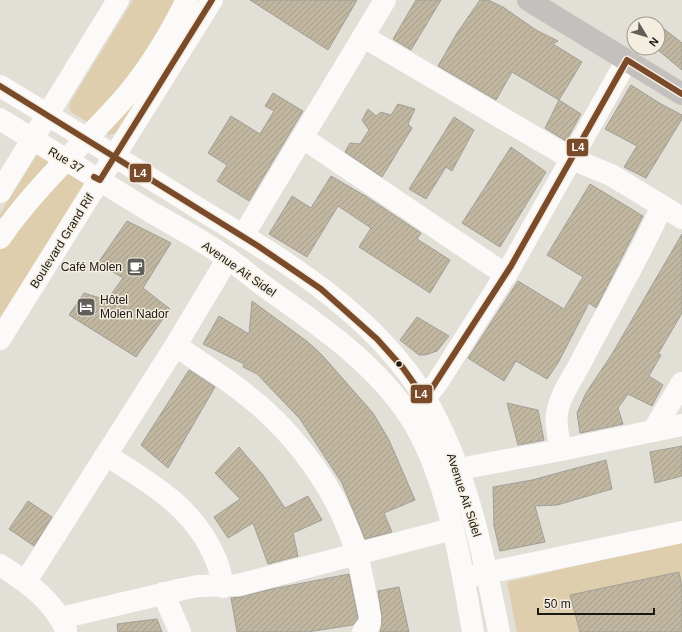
<svg xmlns="http://www.w3.org/2000/svg" width="682" height="632" viewBox="0 0 682 632" font-family="Helvetica,sans-serif">
  <defs>
    <pattern id="building-hatch" width="6" height="6" patternUnits="userSpaceOnUse"><rect width="6" height="6" fill="#c1b7a1"/><path d="M-1 1l2-2M0 6l6-6M5 7l2-2" fill="none" stroke="#a59d8a"/></pattern>
  </defs>
  <rect width="100%" height="100%" fill="#e2dfd7"/>
  <g fill="#decead">
    <path d="M133,0H201L120,132L109,135L71,112L69,107L71,101Z"/>
    <path d="M39,154L83,176L86,186L0,325V214L36,156Z"/>
    <path d="M682,541V632H517L507,582Z"/>
  </g>
  <g fill="url(#building-hatch)" stroke="#a19f99">
    <path d="M250,0H357L328,50Z"/>
    <path d="M416,0H441L411,50L393,39Z"/>
    <path d="M480,0H488L503,7L536,30L558,41L553,44L582,62L559,100L512,72L496,100L438,66L457,33Z"/>
    <path d="M663,28L682,43V70L658,50V35Z"/>
    <path d="M631,85L661,104L682,115V119L646,178L624,167L637,146L605,129Z"/>
    <path d="M273,93L303,111L249,201L217,181L227,165L208,153L231,116L260,134L274,111L265,106Z"/>
    <path d="M559,100L581,114L566,141L545,128Z"/>
    <path d="M398,104L415,109L408,124L412,128L382,177L345,152L350,143L360,144L369,130L362,120L368,109L376,116L381,112L391,115Z"/>
    <path d="M454,117L474,130L452,171L446,167L426,199L409,189Z"/>
    <path d="M511,147L546,172L500,247L462,223Z"/>
    <path d="M331,176L367,197L421,233L417,239L450,260L430,293L359,247L371,228L338,206L307,257L269,234L292,196L311,208Z"/>
    <path d="M590,184L643,216L596,308L589,303L558,363L547,379L516,361L504,381L468,358L518,281L564,309L583,277L547,255Z"/>
    <path d="M127,221L171,243L143,288L170,309L136,357L69,315L84,293L107,300L123,278L98,263Z"/>
    <path d="M682,234V313L658,354L661,355L649,376L663,385L652,406L628,394L618,408L623,424L580,433L577,413L586,393L612,354Z"/>
    <path d="M252,301L308,342L322,355L373,413L389,440L415,500L384,513L392,532L365,539L342,483L300,419L257,374L243,367L244,364L203,344L219,316L249,334Z"/>
    <path d="M417,317L449,336L437,351L425,355H419L400,340Z"/>
    <path d="M189,370L215,387L168,468L141,445Z"/>
    <path d="M507,403L538,410L544,440L518,445Z"/>
    <path d="M682,446V476L655,483L650,452Z"/>
    <path d="M239,447L263,475L285,508L308,496L322,520L293,533L298,556L268,564L253,523L228,538L214,517L240,499L215,473Z"/>
    <path d="M606,460L612,489L557,505L535,506L545,542L500,551L494,526L493,487L532,480Z"/>
    <path d="M28,501L52,517L34,546L9,529Z"/>
    <path d="M679,572L682,587V632H580L570,595Z"/>
    <path d="M349,574L358,618L353,625L307,632H237L231,598L241,597L272,589Z"/>
    <path d="M399,587L409,632H380L382,617L378,591Z"/>
    <path d="M157,619L162,632H118L117,624Z"/>
  </g>
  <g fill="none" stroke-linecap="round" stroke-linejoin="round">
    <g stroke="#fbfaf9" stroke-width="22">
      <path d="M364,37L572,159L611,175L682,218"/>
      <path d="M0,86C65,125 129,165 193,205C278,257 372,310 425,398C467,470 483,552 499,632"/>
      <path d="M0,119C50,150 101,181 151,212C177,227 203,241 227,258C241,267 254,279 268,289C320,326 375,363 410,417C448,476 461,564 473,632"/>
      <path d="M303,138L506,275"/>
      <path d="M0,192L118,0"/>
      <path d="M243,236L385,0"/>
      <path d="M0,238C34,189 79,148 119,104C146,74 169,36 187,0"/>
      <path d="M0,339L212,0"/>
      <path d="M176,345C198,362 223,376 245,394C287,426 326,475 346,524C359,553 364,586 370,617V624L363,632"/>
      <path d="M416,409L437,383L511,266L627,60"/>
      <path d="M653,431L682,383"/>
      <path d="M561,450C559,439 555,426 557,414C559,396 574,376 582,360C609,308 638,259 662,206"/>
      <path d="M106,455C152,484 195,508 216,560C220,568 221,578 223,587"/>
      <path d="M459,469L561,450L682,425"/>
      <path d="M0,565C27,582 53,600 66,630"/>
      <path d="M472,576L682,532"/>
      <path d="M26,581L176,345L228,258"/>
      <path d="M163,593L180,632"/>
      <path d="M61,618L183,589L198,586L238,585L452,529"/>
    </g>
    <path stroke="#c4c0bd" stroke-width="22" d="M528,0L682,94"/>
    <defs>
      <g id="bus-1">
        <path d="M0,86L258,246L321,289L377,339L403,368L425,399L511,266L627,60L682,94"/>
        <path d="M94,177L100,180L212,0"/>
      </g>
    </defs>
    <use href="#bus-1" stroke="#f4ede0" stroke-width="9"/>
    <use href="#bus-1" stroke="#7a4b2a" stroke-width="6"/>
  </g>
  <defs>
    <symbol id="cafe-square" viewBox="-11 -11 22 22"><rect x="-9" y="-9" width="18" height="18" rx="4" fill="#605e58" stroke="#f4ede0"/><path d="M-5.5-4.5H6V0H3Q3 3.5 0 3.5H-2.5Q-5.5 3.5-5.5 0ZM3-3.2v2h1.7v-2ZM-6 4.5H4V6H-6Z" fill="#fff"/></symbol>
    <symbol id="hotel-square" viewBox="-11 -11 22 22"><rect x="-9" y="-9" width="18" height="18" rx="4" fill="#605e58" stroke="#f4ede0"/><path d="M-6-4.5h1.5V1H6V5H4.5V3h-9V5H-6ZM-4 0a1.8 1.8 0 1 1 3.6 0ZM.5 0V-2.5h3Q6-2.5 6 0Z" fill="#fff"/></symbol>
  </defs>
  <g fill-rule="evenodd">
    <use href="#cafe-square" x="125" y="256" width="22" height="22"/>
    <use href="#hotel-square" x="75" y="296" width="22" height="22"/>
  </g>
  <circle fill="#1a1813" stroke="#f4ede0" stroke-width="1.5" cx="399" cy="364" r="3.5"/>
  <g text-anchor="middle" dominant-baseline="central" stroke-width="3" stroke-linejoin="round" paint-order="stroke">
    <g font-size="12" fill="#1a1813" stroke="#f4ede0">
      <text transform="translate(66 160) rotate(31)">Rue 37</text>
      <text transform="translate(62 241) rotate(-58)">Boulevard Grand Rif</text>
      <text transform="translate(239 269) rotate(35)">Avenue Ait Sidel</text>
      <text transform="translate(464 495) rotate(72)">Avenue Ait Sidel</text>
    </g>
    <g font-size="12" fill="#1a1813" stroke="#f4ede0" text-anchor="end">
      <text x="122" y="267">Café Molen</text>
      <text x="100" y="300" text-anchor="start">Hôtel<tspan x="100" dy="14">Molen Nador</tspan></text>
    </g>
  </g>
  <g stroke="#f4ede0" stroke-width="1.5">
    <rect x="566" y="138" width="23" height="19" rx="4" fill="#7a4b2a"/>
    <rect x="129" y="163" width="23" height="20" rx="4" fill="#7a4b2a"/>
    <rect x="410" y="384" width="23" height="20" rx="4" fill="#7a4b2a"/>
  </g>
  <g font-size="11" text-anchor="middle" font-weight="bold" fill="#fff">
    <text x="578" y="151">L4</text>
    <text x="140" y="177">L4</text>
    <text x="421" y="398">L4</text>
  </g>
  <g transform="translate(646 36) rotate(128)"><circle r="19" fill="#f4ede0" stroke="#9d988e"/>
  <path d="M0-3L7 15L0 10L-7 15Z" fill="#605e58"/>
  <text y="-6" font-size="11" font-weight="bold" text-anchor="middle" fill="#1a1813">N</text>
  </g>
  <path d="M538 608v6h116v-6" fill="none" stroke="#1a1813" stroke-width="2"/>
  <text x="544" y="608" font-size="12" fill="#1a1813" stroke="#f4ede0" stroke-width="3" paint-order="stroke">50 m</text>
</svg>
